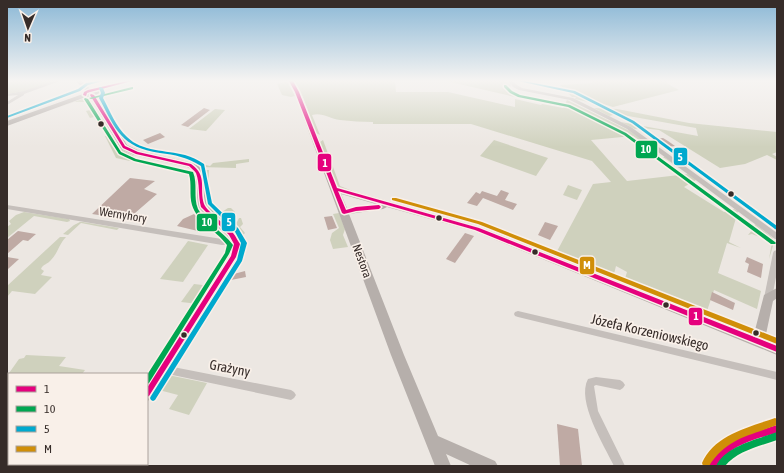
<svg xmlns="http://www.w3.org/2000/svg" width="784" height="473" viewBox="0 0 784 473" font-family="'Asap Condensed',sans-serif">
  <rect width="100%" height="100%" fill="#ece7e2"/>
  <g fill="#cfd1bd">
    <path d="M13,81H57L25,91L7,94V82Z"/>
    <path d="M287,81L295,96L291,97L282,95L277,84Z"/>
    <path d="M294,81H395L396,92H448L515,107V99L541,105L542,104L563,108L567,100L630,131L659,152H657L633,136L591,140L627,181L688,174L663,157H665L696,180L684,187L724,212L734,209L738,211L729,242L741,248L727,243L718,273L761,291L757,309L714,290L706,314L624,282L627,272L616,266L613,278L555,255L593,184L611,182L592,161L471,124H373V122C362,122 351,121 340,120C330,119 322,112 312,115L320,135L316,133C309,116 305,96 294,81Z"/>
    <path d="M446,81H507L511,85L509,89L515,97Z"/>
    <path d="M591,81H666L668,84L679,90L613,107L593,101L592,103L575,99L576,97H572L560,85L592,83Z"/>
    <path d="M85,98L93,106L98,116L90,118L86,111L90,110L87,104H89L88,102H73L57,108Z"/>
    <path d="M594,108L617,109L689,123L777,132V152L772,154L777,157V160L767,155L745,164L720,168L659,130L642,128L635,129L621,122L698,136L696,128L617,114L609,116Z"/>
    <path d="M215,109L225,110L206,131L189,129Z"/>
    <path d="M105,136H110L117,147L134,156L130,161L116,158Z"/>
    <path d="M323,140L340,186L355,192L338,187L320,142Z"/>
    <path d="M494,140L548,158L536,176L480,156Z"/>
    <path d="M249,159V162L236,164V168L200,167L196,163L210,166L213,163Z"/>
    <path d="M205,170H209L208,195L210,201L222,212L228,208H231L235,212L234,216L235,221L237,222L239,218H241L243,224L240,227L245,233L242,236L248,244L242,243L239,238L207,206L202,173Z"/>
    <path d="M568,185L582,190L577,200L563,195Z"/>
    <path d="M24,212L69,219L70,221L67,222L34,216L7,238V227L11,224L9,221L16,215Z"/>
    <path d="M339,213L345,229L343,235L348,247L333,249L330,240L332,233L339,228L333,214Z"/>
    <path d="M80,222H83L119,228L117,230L81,223L68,235L63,234L74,225Z"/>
    <path d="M755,224L773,238V246L769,259L745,250L769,259L772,242L752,234L748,235L753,229Z"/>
    <path d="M60,237H66C59,244 58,253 51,260C48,264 43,264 41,269L44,271L41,275L52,277L35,294L12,291L7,297V286Z"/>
    <path d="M188,241L208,245L183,282L160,279Z"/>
    <path d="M194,284L211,286L199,304L181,302Z"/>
    <path d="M26,355L66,357L59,366L85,370L82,374H9V426L7,428V376L19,359L24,358Z"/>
    <path d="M168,375L207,383L189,415L169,409L178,395L159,390Z"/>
  </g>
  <g fill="#bfaaa4">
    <path d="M204,108L210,110L188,127L181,125Z"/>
    <path d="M160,133L165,137L148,144L143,140Z"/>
    <path d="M663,138L668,141L675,146L668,147L656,139Z"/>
    <path d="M130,178L155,181L144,189L157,194L135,213H138L131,220L92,214Z"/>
    <path d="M501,190L509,193L505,200L517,204L513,210L483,198L477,206L467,203L476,192L480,194L482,191L497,196Z"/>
    <path d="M194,214L204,223L201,227H206L202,232L177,226L183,219Z"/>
    <path d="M332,216L337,228L328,230L324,217Z"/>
    <path d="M545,222L558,226L550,240L538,235Z"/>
    <path d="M18,231L36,234L28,241L23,240L7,254V240Z"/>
    <path d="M465,233L474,236L455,263L446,259Z"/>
    <path d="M7,257L19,259L7,270Z"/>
    <path d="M747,257L763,264L761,278L747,272L749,264L745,262Z"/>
    <path d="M245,271L246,277L226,281L230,275Z"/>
    <path d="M712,292L735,303L733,310L710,300Z"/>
    <path d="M557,424L578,429L582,466H560Z"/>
  </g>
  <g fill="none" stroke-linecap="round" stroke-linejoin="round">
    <g fill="#c5bfbb" fill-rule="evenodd">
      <path d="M54,81H60L24,94V95L7,105V102L18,95L7,96V94L24,91Z"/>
      <path d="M508,81H512L517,85L522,88L573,98L631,127L777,233V239H775L627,129L570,100L519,90L513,87Z"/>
      <path d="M7,205L222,239L235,238L239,241L235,244L222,245L7,209Z"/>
      <path d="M777,250V272L772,298L771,300L768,301L765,300L764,298L773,253L774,251Z"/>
      <path d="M518,311L777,372V380L518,317L515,316L514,314L515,312Z"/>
      <path d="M163,365L291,390L294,392L296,395L294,398L291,400L163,373L160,372L158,369L160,366Z"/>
      <path d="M596,377L620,380L623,382L625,385L623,388L620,390L596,385L594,386L598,411L625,466H614C604,445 576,401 588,379Z"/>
    </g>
    <g fill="#b6afab" fill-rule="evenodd">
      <path d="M76,81H82L90,89L123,81H133L99,91L100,92L96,96L127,145L140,151L193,163L199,166L203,173L207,206L235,232L242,244L238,259L152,399L147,401V382L229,255L232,244L227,236L198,207L196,202L195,173L193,170L187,167L134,155L121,149L90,97H86L7,126V121L83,94L92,92H87Z"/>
      <path d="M288,81H294L301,94L338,187L480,227L754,334L764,295L777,288V298L773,301L765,339L777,343V355L474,231L387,207L383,209L349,214L404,355L438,436L495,461L498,466H472L446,454L451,466H435L391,355L295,94ZM341,194L376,204L347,208Z"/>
      <path d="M95,464H111L110,466H94Z"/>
    </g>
    <path fill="#b4adaa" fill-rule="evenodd" d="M777,421V437C757,443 734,449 721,466H704C715,437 750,430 777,421Z"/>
    <defs>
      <g id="bus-1">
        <path d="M127,81H132L90,92L87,93L86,96L83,95L84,92L88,90Z"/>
        <path d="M289,81H293L299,92L337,188L479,228L777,346V352L475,230L338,191L346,210L356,207L379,205L381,207L379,209L356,211L344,214L342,213L295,92Z"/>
        <path d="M91,94L94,95L125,146L138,152L191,164C208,176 199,188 204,204C207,212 227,225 233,233C236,236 237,240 240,244L236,257L149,396L147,397V388L231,256L234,244L229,235L201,207C198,196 200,183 196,173C194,170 191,168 189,166L136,154L123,148L90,95Z"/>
        <path d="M777,425V433C755,439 730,445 717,466H708C719,440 753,433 777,425Z"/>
      </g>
      <g id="bus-2">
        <path d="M504,85H506L512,91L520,95L570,105L626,133L775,242L776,243L775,244H771L624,135L568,107L518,97L510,93L504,87Z"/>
        <path d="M132,87H133V89L91,99L89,98Z"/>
        <path d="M85,98L88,99L121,152L136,159L193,172C198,184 193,197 198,209C205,223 223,231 233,245L229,254L149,383L147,384V375L225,253L227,245C217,231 197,222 192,205C189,195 192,184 189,174L134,161L119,154L84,99Z"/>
        <path d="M777,432V440C760,446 737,451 725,466H716C725,446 758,439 777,432Z"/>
      </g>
      <g id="bus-3">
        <path d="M97,81H103L88,85L80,91L7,118V116L78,89L86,83Z"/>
        <path d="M518,81H524L575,91L634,121L777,226V230L775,229L632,123L573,93Z"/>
        <path d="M100,87L103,88L105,93L103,98C110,111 116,127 127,137C142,152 166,150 185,155C192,157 198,160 204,164L212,203L238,228L247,243L242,261L155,400L153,401L151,400L150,398L151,396L237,260L241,243L234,230L208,204L201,166C187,157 175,155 160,153C121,147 116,130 99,98L101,93L99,88Z"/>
      </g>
      <g id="bus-4">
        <path d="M392,198H396L482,222L777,338V344L478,224L392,200Z"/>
        <path d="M775,418L777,419V425C749,436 727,438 709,466H703L702,463C714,435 749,427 775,418Z"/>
      </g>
    </defs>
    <use href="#bus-1" stroke="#f9f0e9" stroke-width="3"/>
    <use href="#bus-2" stroke="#f9f0e9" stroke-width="3"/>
    <use href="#bus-3" stroke="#f9f0e9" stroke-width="3"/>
    <use href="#bus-4" stroke="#f9f0e9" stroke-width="3"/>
    <use href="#bus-1" fill="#e5007d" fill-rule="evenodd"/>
    <use href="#bus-2" fill="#00a651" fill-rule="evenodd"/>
    <use href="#bus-3" fill="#00a9ce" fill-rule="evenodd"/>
    <use href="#bus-4" fill="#d08e08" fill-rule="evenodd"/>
  </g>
  <linearGradient id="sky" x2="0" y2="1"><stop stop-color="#8bb8d6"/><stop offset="0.55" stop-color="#f6f4f2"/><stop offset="1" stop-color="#f6f4f2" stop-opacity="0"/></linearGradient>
  <rect width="784" height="147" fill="url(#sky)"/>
  <g fill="#362c29" stroke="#f9f0e9" stroke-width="1.5">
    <circle cx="101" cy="124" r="3.5"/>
    <circle cx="731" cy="194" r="3.5"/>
    <circle cx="439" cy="218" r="3.5"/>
    <circle cx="535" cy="252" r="3.5"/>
    <circle cx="666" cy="305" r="3.5"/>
    <circle cx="756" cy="333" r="3.5"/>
    <circle cx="184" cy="335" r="3.5"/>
  </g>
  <g text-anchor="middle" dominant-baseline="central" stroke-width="3.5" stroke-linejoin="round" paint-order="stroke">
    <g font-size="12" fill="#362c29" stroke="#f9f0e9">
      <text transform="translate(123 215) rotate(9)">Wernyhory</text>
      <text transform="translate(362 261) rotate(70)">Nestora</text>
    </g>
    <g font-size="14" fill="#362c29" stroke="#f9f0e9">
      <text transform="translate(650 332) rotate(13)">Józefa Korzeniowskiego</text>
      <text transform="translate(230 368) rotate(11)">Grażyny</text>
    </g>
  </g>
  <g stroke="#f9f0e9" stroke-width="1.5">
    <rect x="635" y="140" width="23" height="19" rx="4" fill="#00a651"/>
    <rect x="673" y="147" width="15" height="19" rx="4" fill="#00a9ce"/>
    <rect x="317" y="153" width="15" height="19" rx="4" fill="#e5007d"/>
    <rect x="221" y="212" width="15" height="20" rx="4" fill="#00a9ce"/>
    <rect x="196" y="213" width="22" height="19" rx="4" fill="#00a651"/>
    <rect x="579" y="256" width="16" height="19" rx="4" fill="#d08e08"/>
    <rect x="688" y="307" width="15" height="19" rx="4" fill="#e5007d"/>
  </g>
  <g font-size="11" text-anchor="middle" font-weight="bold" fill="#fff">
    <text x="646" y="153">10</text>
    <text x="680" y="161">5</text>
    <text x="325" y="167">1</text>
    <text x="229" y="226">5</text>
    <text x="207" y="226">10</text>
    <text x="587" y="269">M</text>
    <text x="696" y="320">1</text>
  </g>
  <rect width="784" height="473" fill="none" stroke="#362c29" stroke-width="16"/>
  <rect x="8" y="373" width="140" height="92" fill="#f9f0e9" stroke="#aba29c"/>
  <rect x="16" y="386" width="20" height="6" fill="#e5007d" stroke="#aba29c"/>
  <text x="44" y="393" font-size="12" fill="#362c29">1</text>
  <rect x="16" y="406" width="20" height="6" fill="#00a651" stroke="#aba29c"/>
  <text x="44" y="413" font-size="12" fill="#362c29">10</text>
  <rect x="16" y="426" width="20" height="6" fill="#00a9ce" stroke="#aba29c"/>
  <text x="44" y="433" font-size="12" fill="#362c29">5</text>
  <rect x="16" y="446" width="20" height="6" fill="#d08e08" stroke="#aba29c"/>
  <text x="44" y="453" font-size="12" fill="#362c29">M</text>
  <g transform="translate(28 28) rotate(182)" stroke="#f9f0e9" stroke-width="3" paint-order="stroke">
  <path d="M0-3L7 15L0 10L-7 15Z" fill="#362c29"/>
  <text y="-6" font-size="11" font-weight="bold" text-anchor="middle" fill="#362c29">N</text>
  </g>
</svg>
